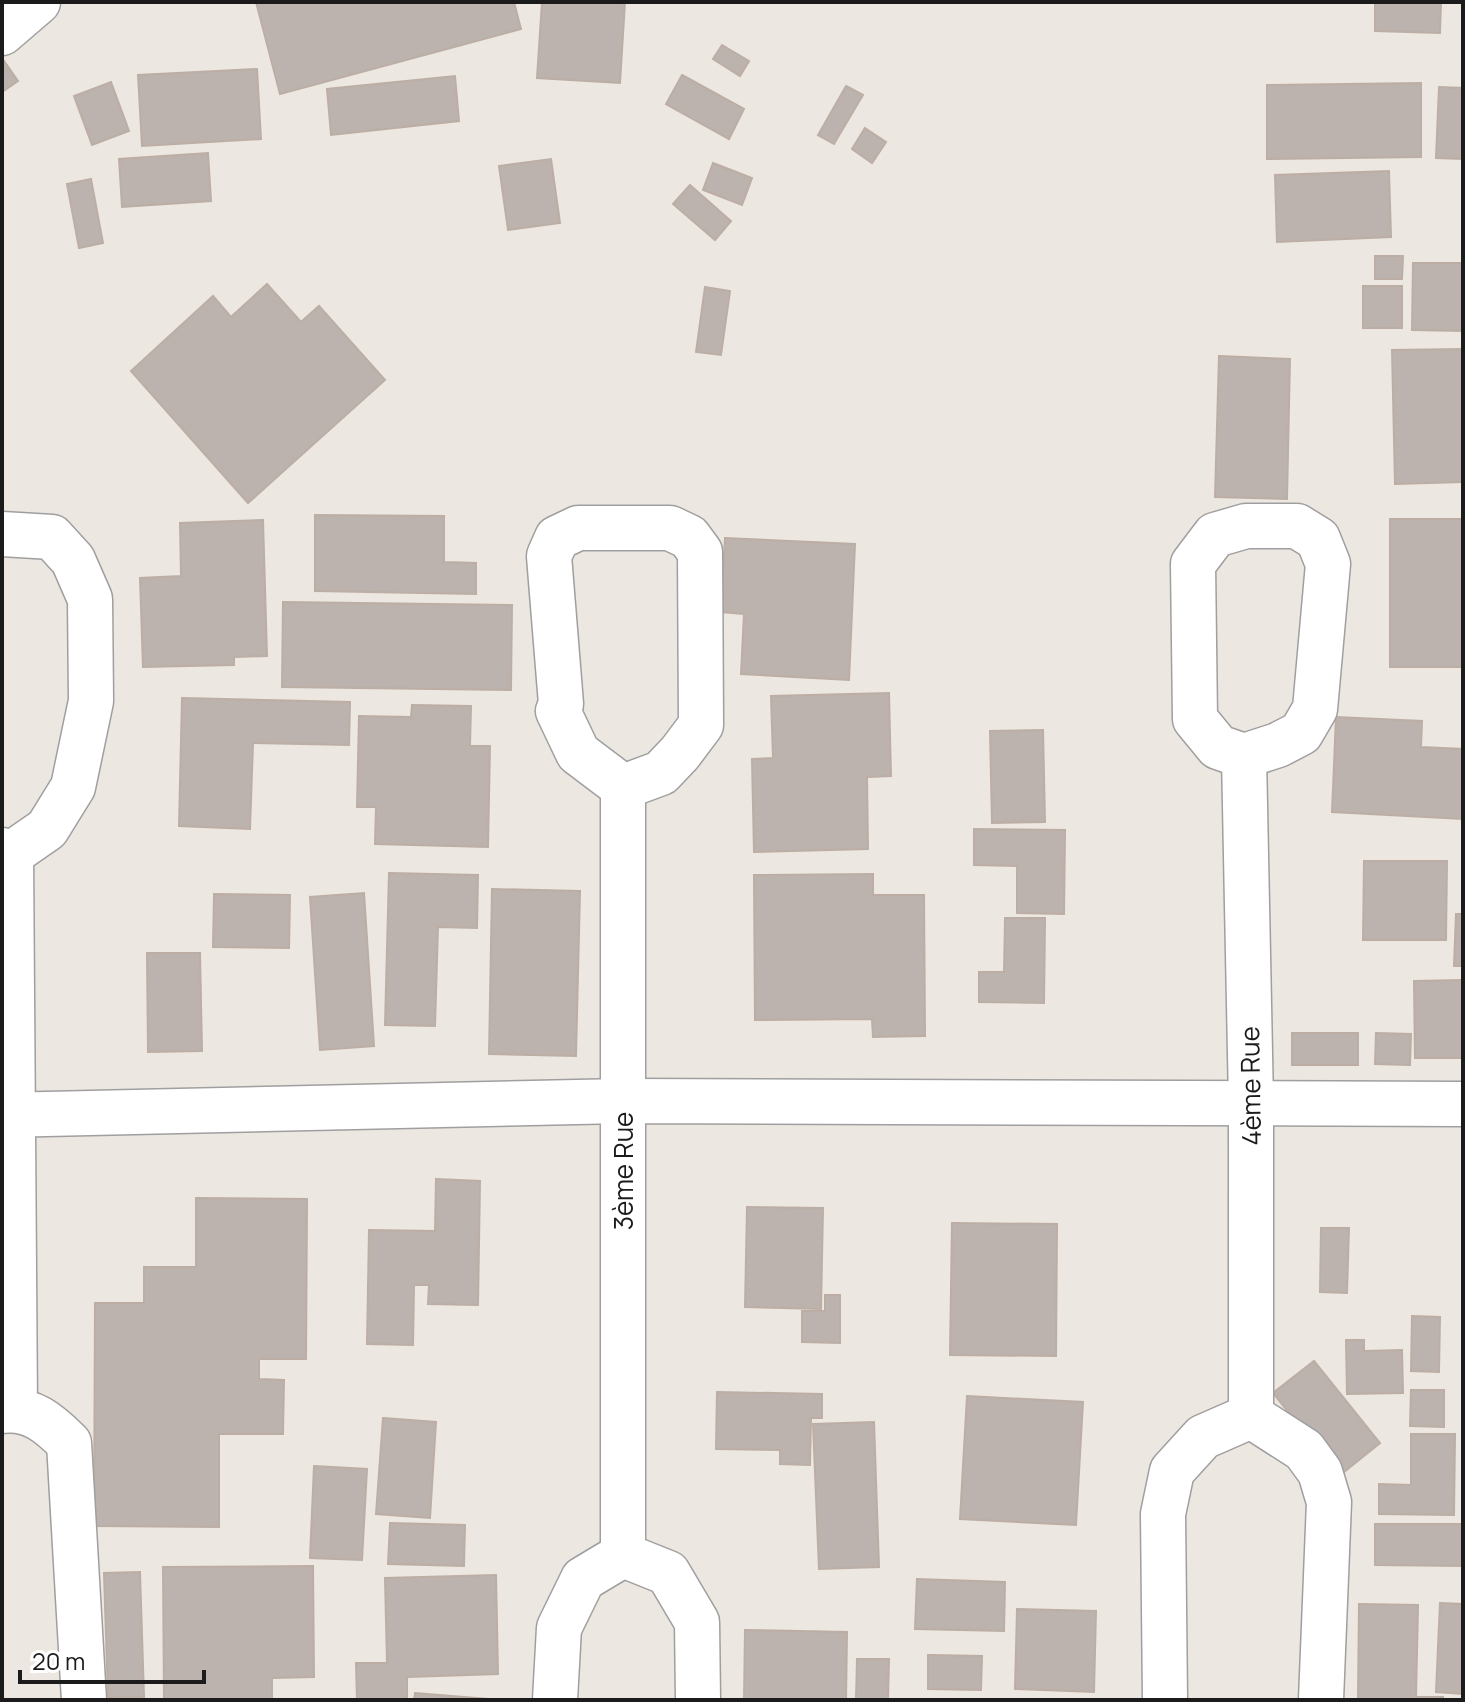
<svg xmlns="http://www.w3.org/2000/svg" width="1465" height="1702" viewBox="0 0 1465 1702" font-family="Manrope,sans-serif">
  <rect width="100%" height="100%" fill="#ece7e1"/>
  <g fill="#bcb3ae" stroke="#bcaea4" stroke-width="2">
    <path d="M256,2H514L521,29L280,94Z"/>
    <path d="M542,2H625L620,83L537,78Z"/>
    <path d="M1375,2H1441L1440,33L1375,31Z"/>
    <path d="M722,45L749,61L740,76L713,59Z"/>
    <path d="M2,58L18,81L2,92Z"/>
    <path d="M257,69L261,139L142,146L138,75Z"/>
    <path d="M682,75L744,109L729,139L666,104Z"/>
    <path d="M455,76L459,121L331,135L327,89Z"/>
    <path d="M111,82L129,131L92,145L74,96Z"/>
    <path d="M1421,83V157L1267,159V85Z"/>
    <path d="M846,86L863,95L834,144L818,135Z"/>
    <path d="M1439,87L1463,88V159L1436,158Z"/>
    <path d="M865,128L886,142L872,163L852,149Z"/>
    <path d="M208,153L211,201L122,207L119,159Z"/>
    <path d="M551,159L560,223L508,230L499,166Z"/>
    <path d="M713,163L752,178L742,205L703,190Z"/>
    <path d="M1389,171L1391,237L1277,242L1275,175Z"/>
    <path d="M91,179L103,243L79,248L67,184Z"/>
    <path d="M690,185L731,221L715,240L673,204Z"/>
    <path d="M1375,256H1403L1402,279H1375Z"/>
    <path d="M1413,263H1463V331L1412,330Z"/>
    <path d="M267,284L301,322L319,306L385,380L248,503L131,371L213,296L231,317Z"/>
    <rect x="1363" y="286" width="39" height="42"/>
    <path d="M705,287L730,291L721,355L696,352Z"/>
    <path d="M1463,349V482L1395,484L1392,350Z"/>
    <path d="M1219,356L1290,359L1287,499L1215,497Z"/>
    <path d="M315,515L444,516V562L476,563V594L315,591Z"/>
    <rect x="1390" y="519" width="73" height="148"/>
    <path d="M263,520L267,656L234,657V665L143,667L140,578L181,576L180,523Z"/>
    <path d="M725,538L855,544L849,680L741,674L744,614L721,612Z"/>
    <path d="M283,602L512,605L511,690L282,687Z"/>
    <path d="M889,693L891,776L867,777L868,849L754,852L752,759L773,758L771,696Z"/>
    <path d="M182,698L350,702L349,745L253,743L250,829L179,826Z"/>
    <path d="M412,705L471,706L470,746H490L488,847L375,844L376,807H357L359,716L411,717Z"/>
    <path d="M1336,717L1422,721L1421,747L1463,749V819L1332,812Z"/>
    <path d="M1043,730L1045,822L992,823L990,731Z"/>
    <path d="M974,829L1065,830L1064,914L1017,913V866L974,865Z"/>
    <path d="M1364,861H1447L1446,940H1363Z"/>
    <path d="M389,873L478,875L477,928L438,927L435,1026L385,1025Z"/>
    <path d="M873,874V895H924L925,1036L873,1037L872,1019L755,1020L754,875Z"/>
    <path d="M492,889L580,891L576,1056L489,1054Z"/>
    <path d="M364,893L374,1046L320,1050L310,897Z"/>
    <path d="M214,894L290,895L289,948L213,947Z"/>
    <path d="M1456,914H1463V966H1454Z"/>
    <path d="M1005,918H1045L1044,1003L979,1002V972H1004Z"/>
    <path d="M147,953H200L202,1051L148,1052Z"/>
    <path d="M1463,980V1058H1415L1414,981Z"/>
    <rect x="1292" y="1033" width="66" height="32"/>
    <path d="M1376,1033L1411,1034L1410,1065L1375,1064Z"/>
    <path d="M436,1179L480,1181L478,1305L428,1304L429,1285H414L413,1345L367,1344L369,1230L435,1231Z"/>
    <path d="M196,1198L307,1199L306,1359H259V1379L284,1380L283,1434H219V1527L94,1526L95,1303H144V1267H196Z"/>
    <path d="M747,1207L823,1208L821,1309L745,1307Z"/>
    <path d="M952,1223L1057,1224L1056,1356L950,1355Z"/>
    <path d="M1321,1228H1349L1347,1293L1320,1292Z"/>
    <path d="M825,1295H840V1343L802,1342V1311H825Z"/>
    <path d="M1412,1316L1440,1317L1439,1372L1411,1371Z"/>
    <path d="M1346,1340H1364V1351L1402,1350L1403,1393L1347,1394Z"/>
    <path d="M1314,1361L1380,1443L1339,1476L1273,1393Z"/>
    <path d="M1411,1390H1444V1427L1410,1426Z"/>
    <path d="M717,1392L822,1394V1418H811L810,1465L780,1464V1450L716,1449Z"/>
    <path d="M967,1396L1083,1402L1076,1525L960,1519Z"/>
    <path d="M383,1418L436,1422L430,1518L376,1514Z"/>
    <path d="M874,1422L879,1567L819,1569L813,1424Z"/>
    <path d="M1411,1434H1455L1454,1515L1379,1514V1484L1411,1485Z"/>
    <path d="M314,1466L367,1469L362,1560L310,1558Z"/>
    <path d="M390,1523L465,1525L464,1566L388,1564Z"/>
    <path d="M1375,1524H1463V1566L1375,1565Z"/>
    <path d="M313,1566L314,1677L272,1678V1700H164L163,1567Z"/>
    <path d="M140,1572L144,1697L108,1698L104,1573Z"/>
    <path d="M496,1575L498,1674L407,1677V1700H357L356,1663H387L385,1578Z"/>
    <path d="M917,1579L1005,1582L1004,1631L915,1629Z"/>
    <path d="M1440,1603L1463,1604V1694L1436,1692Z"/>
    <path d="M1359,1604L1418,1605L1416,1697H1443V1700H1358Z"/>
    <path d="M1017,1609L1096,1611L1094,1692L1015,1689Z"/>
    <path d="M745,1630L847,1632L846,1700H744Z"/>
    <path d="M928,1655L982,1656L981,1690L928,1689Z"/>
    <path d="M857,1659H889L888,1700H856Z"/>
    <path d="M415,1693L501,1700H414Z"/>
  </g>
  <g fill="none" stroke-linecap="round" stroke-linejoin="round">
    <defs>
      <g id="minor">
        <path d="M2,33L38,2"/>
        <path d="M1246,526H1297L1318,539L1328,564L1315,709L1301,733L1278,745L1244,756L1218,747L1195,719L1193,564L1215,535Z"/>
        <path d="M578,528H670L689,537L700,552L701,725L680,753L661,773L623,787L578,753L558,711L561,704L549,556L557,538Z"/>
        <path d="M2,534L52,537L73,560L90,599L91,701L73,787L47,829L11,854L2,850"/>
        <path d="M1244,756L1251,1103V1416"/>
        <path d="M623,787V1555"/>
        <path d="M11,854L15,1409"/>
        <path d="M2,1115L623,1101L1463,1104"/>
        <path d="M2,1411C31,1407 50,1424 69,1443L84,1700"/>
        <path d="M1251,1416L1304,1450L1320,1472L1329,1502L1321,1700"/>
        <path d="M623,1555L668,1573L697,1622L698,1700"/>
        <path d="M555,1700L559,1628L583,1579L623,1555"/>
        <path d="M1165,1700L1163,1514L1172,1471L1203,1437L1251,1416"/>
      </g>
    </defs>
    <use href="#minor" stroke="#9f9f9f" stroke-width="47"/>
    <use href="#minor" stroke="#fff" stroke-width="44"/>
  </g>
  <g text-anchor="middle" dominant-baseline="central" stroke-width="6" stroke-linejoin="round" paint-order="stroke">
    <g font-size="26" fill="#1b1b1b" stroke="#fff">
      <text transform="translate(1250 1086) rotate(-91)">4ème Rue</text>
      <text transform="translate(623 1171) rotate(-90)">3ème Rue</text>
    </g>
  </g>
  <rect width="1465" height="1702" fill="none" stroke="#1b1b1b" stroke-width="8"/>
  <path d="M20 1670v12h184v-12" fill="none" stroke="#1b1b1b" stroke-width="4"/>
  <text x="32" y="1670" font-size="24" fill="#1b1b1b" stroke="#ffffff" stroke-width="6" paint-order="stroke">20 m</text>
</svg>
